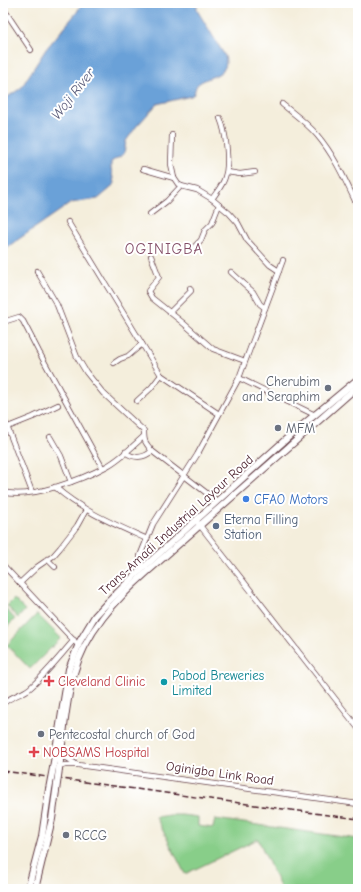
<svg xmlns="http://www.w3.org/2000/svg" width="361" height="892" viewBox="0 0 361 892" font-family="'Comic Neue',sans-serif">
  <rect width="100%" height="100%" fill="#fff"/>
  <filter id="ink" filterUnits="userSpaceOnUse"><feTurbulence type="fractalNoise" baseFrequency=".025" numOctaves="2"/><feDisplacementMap in="SourceGraphic" scale="8" xChannelSelector="R" yChannelSelector="G"/><feConvolveMatrix kernelMatrix="1 2 1 2 8 2 1 2 1" color-interpolation-filters="sRGB"/></filter>
  <filter id="wash" filterUnits="userSpaceOnUse"><feTurbulence type="fractalNoise" baseFrequency=".012" numOctaves="4" result="noise"/><feDisplacementMap in="SourceGraphic" scale="16" xChannelSelector="R" yChannelSelector="G"/><feGaussianBlur stdDeviation="0.9" result="paint"/><feColorMatrix in="noise" values="0 0 0 0 0 0 0 0 0 0 0 0 0 0 0 0 0 1.4 0 .05"/><feComposite in="paint" operator="in"/></filter>
  <g filter="url(#wash)">
    <rect width="100%" height="100%" fill="#f4eedc"/>
    <g fill="#88ce89" stroke="#69765a">
      <path d="M14,599L25,610L18,618L7,606Z"/>
      <path d="M5,608L15,619L7,627L3,623V610Z"/>
      <path d="M37,614L61,638L30,669L7,645Z"/>
      <path d="M169,815H182L198,817V826L213,828L215,819L358,839V889H281L258,839L185,874L156,817Z"/>
    </g>
    <path fill="#6aa1d8" stroke="#5a6082" d="M82,3H197V10L225,56C231,77 207,75 197,85C195,88 195,91 194,94L191,96L157,104L136,127L126,141L124,154L111,162V169L114,183L111,188L98,199L71,203L3,250V100L21,88L46,49L77,12Z"/>
  </g>
  <g filter="url(#ink)">
    <g fill="none" stroke-linecap="round" stroke-linejoin="round">
      <defs>
        <g id="minor">
          <path d="M3,8L31,50"/>
          <path d="M3,19L7,14"/>
          <path d="M282,104C294,114 307,123 317,135C335,156 346,182 358,207"/>
          <path d="M172,135L171,164L174,178L178,184L181,186L197,190L212,199L229,213L238,223L247,240L270,265L279,271"/>
          <path d="M143,169L174,178"/>
          <path d="M227,172L240,174L255,172"/>
          <path d="M212,199C216,193 223,185 225,177C230,163 226,132 220,118"/>
          <path d="M150,214L167,201L181,186"/>
          <path d="M68,222L161,375L219,414"/>
          <path d="M193,248L201,240L205,230L212,223L219,205"/>
          <path d="M151,256L159,277L148,291L152,298L182,322L213,349L245,361"/>
          <path d="M37,271L57,305L77,357L86,372L103,393L144,431C144,442 145,442 152,451L217,501"/>
          <path d="M231,272L253,292L260,304L265,308"/>
          <path d="M170,312L191,291L190,288"/>
          <path d="M3,322L19,317L23,321L39,352L102,467"/>
          <path d="M114,363L120,359L128,356L142,344"/>
          <path d="M239,378L315,415"/>
          <path d="M137,401L151,388L161,375"/>
          <path d="M3,416L32,492"/>
          <path d="M8,427L33,417L58,405"/>
          <path d="M50,437L61,456L71,482"/>
          <path d="M125,452C134,459 144,458 152,451"/>
          <path d="M55,487C82,511 114,524 147,539"/>
          <path d="M3,492C30,500 83,479 107,466C120,459 132,447 143,437"/>
          <path d="M198,523L358,728"/>
          <path d="M47,559L55,567"/>
          <path d="M3,565L78,645"/>
          <path d="M142,569L140,556L153,524L197,455L239,378L283,260"/>
          <path d="M20,583L37,567L53,556L60,548L77,526L86,510"/>
          <path d="M3,704C10,696 22,695 30,688C46,674 60,656 74,640"/>
          <path d="M62,748L67,758L76,764"/>
          <path d="M59,767L65,765H78L358,804"/>
        </g>
        <g id="major">
          <path d="M53,768L69,669L80,641L95,616L108,602L135,575L293,433L358,379"/>
          <path d="M59,769C63,740 65,704 73,676C85,632 115,600 148,571L358,386"/>
          <path d="M28,889L42,836L49,789"/>
          <path d="M35,889L52,819L56,791"/>
        </g>
      </defs>
      <use href="#minor" stroke="#643e46" stroke-width="6"/>
      <use href="#major" stroke="#643e46" stroke-width="8"/>
      <use href="#minor" stroke="#fff" stroke-width="4.5"/>
      <use href="#major" stroke="#fff" stroke-width="6"/>
      <path stroke="#4a1f2b" stroke-width="1.5" stroke-dasharray="6 3" stroke-linecap="butt" d="M3,771L358,819"/>
      <defs>
        <g id="major-bridge">
          <path d="M49,789L53,768"/>
          <path d="M56,791L59,769"/>
        </g>
      </defs>
      <use href="#major-bridge" stroke="#643e46" stroke-width="8" stroke-linecap="butt"/>
      <use href="#major-bridge" stroke="#fff" stroke-width="6"/>
    </g>
  </g>
  <g fill="#6b7280" stroke="#fff" stroke-width="1.5">
    <circle cx="328" cy="388" r="4"/>
    <circle cx="278" cy="428" r="4"/>
    <circle cx="41" cy="734" r="4"/>
    <circle cx="66" cy="835" r="4"/>
  </g>
  <circle fill="#3f7fe0" stroke="#fff" stroke-width="1.5" cx="246" cy="499" r="4"/>
  <circle fill="#5c6f8a" stroke="#fff" stroke-width="1.5" cx="216" cy="526" r="4"/>
  <g fill="#e0444e" stroke="#fff" stroke-width="1.5">
    <path d="M47 675h4v4h4v4h-4v4h-4v-4h-4v-4h4z"/>
    <path d="M32 746h4v4h4v4h-4v4h-4v-4h-4v-4h4z"/>
  </g>
  <circle fill="#0f9aa8" stroke="#fff" stroke-width="1.5" cx="164" cy="682" r="4"/>
  <g text-anchor="middle" dominant-baseline="central" stroke-width="4" stroke-linejoin="round" paint-order="stroke">
    <g font-size="13" fill="#5b616d" stroke="#fff" text-anchor="start">
      <text x="320" y="381" text-anchor="end">Cherubim<tspan x="320" dy="15">and Seraphim</tspan></text>
      <text x="286" y="428">MFM</text>
      <text x="49" y="734">Pentecostal church of God</text>
      <text x="74" y="835">RCCG</text>
    </g>
    <g font-size="13" fill="#366cbe" stroke="#fff" text-anchor="start">
      <text x="254" y="499">CFAO Motors</text>
    </g>
    <g font-size="13" fill="#4e5e75" stroke="#fff" text-anchor="start">
      <text x="224" y="519">Eterna Filling<tspan x="224" dy="15">Station</tspan></text>
    </g>
    <g font-size="13" fill="#4a1f2b" stroke="#fff">
      <text transform="translate(176 525) rotate(-42)">Trans-Amadi Industrial Layour Road</text>
      <text transform="translate(220 773) rotate(8)">Oginigba Link Road</text>
    </g>
    <g font-size="13" fill="#0d838f" stroke="#fff" text-anchor="start">
      <text x="172" y="675">Pabod Breweries<tspan x="172" dy="15">Limited</tspan></text>
    </g>
    <g font-size="13" fill="#be3a42" stroke="#fff" text-anchor="start">
      <text x="58" y="681">Cleveland Clinic</text>
      <text x="43" y="752">NOBSAMS Hospital</text>
    </g>
    <g font-size="14" font-style="italic" fill="#585a79" stroke="#fff">
      <text transform="translate(73 94) rotate(-52)">Woji River</text>
    </g>
    <g font-size="15" letter-spacing="1" fill="#854f68" stroke="#fff">
      <text x="164" y="249">OGINIGBA</text>
    </g>
  </g>
  <rect width="361" height="892" fill="none" stroke="#fff" stroke-width="16"/>
</svg>
